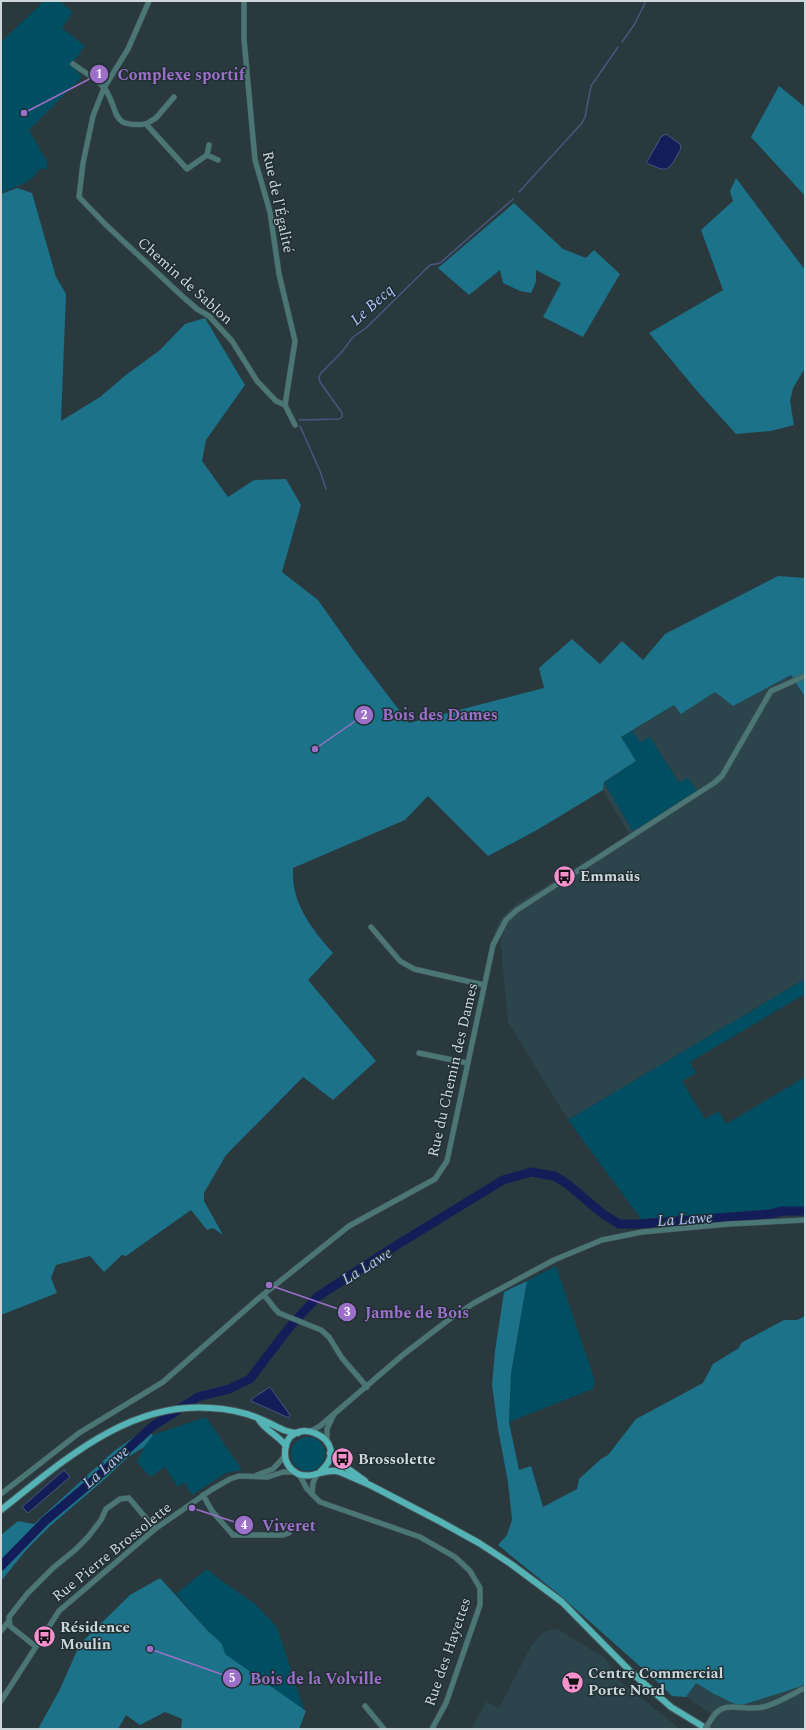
<svg xmlns="http://www.w3.org/2000/svg" width="806" height="1730" viewBox="0 0 806 1730" font-family="Spectral,serif">
  <rect width="100%" height="100%" fill="#29393e"/>
  <g fill="#2c444c">
    <path d="M791,675L805,697V979L568,1120L508,1022L500,935L493,934L502,917L516,904L629,834L603,790L604,783L636,761L621,738L675,705L681,714L715,692L733,705Z"/>
    <path d="M558,1629L606,1659L615,1677L680,1729H471L486,1702L499,1708L530,1648L539,1636L546,1631Z"/>
    <path d="M696,1683L714,1694L739,1705L801,1686L805,1683V1729H703L711,1714L686,1697Z"/>
  </g>
  <g fill="#004e61">
    <path d="M44,1H59L73,12L62,28L85,46L71,65L82,77L29,130L47,162V169H39C35,182 13,187 1,193V42Z"/>
    <path d="M632,730L640,742L650,737L679,783L688,778L697,791L633,831L604,783L636,761L621,738Z"/>
    <path d="M805,979V994L690,1062L696,1073L682,1081L705,1119L719,1111L726,1124L805,1077V1207L641,1219L568,1120Z"/>
    <path d="M556,1266L595,1381L593,1389L509,1422L511,1373L527,1281Z"/>
    <path d="M206,1417L242,1470L226,1473L192,1495L184,1482L178,1487L165,1467L150,1477L137,1462L144,1447L153,1435Z"/>
    <circle cx="308" cy="1454" r="17"/>
    <path d="M207,1569L215,1576L255,1604L277,1627L304,1710L224,1654L222,1644L207,1630L176,1594Z"/>
  </g>
  <g fill="#1b7289">
    <path d="M779,86L805,107V196L751,137Z"/>
    <path d="M736,178L805,270V368L793,388L790,401L794,425L771,431L736,434L697,391L649,333L723,290L701,230L733,201L730,191Z"/>
    <path d="M17,188L32,193L56,277L66,294L61,421L100,397L126,375L160,350L185,324L205,318L245,385L206,440L202,461L228,497L254,480L286,479L301,505L282,572L318,600L354,651L409,723L544,688L539,668L572,639L600,664L622,641L643,660L665,634L778,576L805,578V697L791,675L733,706L715,692L681,714L674,705L621,737L636,761L604,782L603,790L537,830L488,856L428,796L405,820L293,868C291,903 311,928 333,953L308,980L376,1061L333,1100L303,1077L226,1155L204,1193V1201L223,1235L213,1228L207,1230L191,1210L126,1256L122,1255L104,1272L90,1256L56,1265L51,1278L57,1293L1,1315V194Z"/>
    <path d="M514,203L563,249L586,258L594,250L620,274L583,337L543,317L561,283L536,270V282L531,293L520,291L503,283L500,270L469,295L438,268Z"/>
    <path d="M527,1281L511,1373L509,1422L519,1470L531,1466L543,1507L577,1489L579,1479L601,1459L608,1455L636,1419L703,1383L713,1364L739,1348L741,1343L784,1320H797L805,1316V1683L802,1686L739,1706L714,1694L696,1683L686,1697L672,1696L661,1685L562,1597L498,1545L507,1535L512,1520L508,1482L498,1429L492,1385L495,1351L504,1292Z"/>
    <path d="M146,1429L153,1435L144,1447L128,1457L106,1478L50,1526L27,1549L1,1581V1535L18,1521L34,1524L114,1451Z"/>
    <path d="M160,1578L207,1630L222,1644L225,1654L306,1711L299,1729H181L182,1719L165,1712L140,1725L126,1715L118,1729H38L59,1691L80,1644L130,1595Z"/>
  </g>
  <g fill="#131e59" stroke="#4b557f">
    <path d="M666,134L680,144L681,149C673,160 671,176 654,166C650,165 648,164 646,162L648,160L661,137Z"/>
    <path d="M270,1387L290,1415L289,1418L251,1401L253,1398Z"/>
    <path d="M64,1470L70,1477L28,1513L22,1507Z"/>
  </g>
  <g fill="none" stroke-linecap="round" stroke-linejoin="round">
    <g stroke="#4b557f" stroke-width="1.5">
      <path d="M622,42L634,25L646,1"/>
      <path d="M519,192L582,123L585,117L591,86L618,47"/>
      <path d="M299,420L339,419L342,417V413L320,382L319,377L321,373L341,353L353,337L366,328L430,265L440,263L513,199"/>
      <path d="M300,426L320,471L326,489"/>
    </g>
    <path stroke="#131e59" stroke-width="9" d="M1,1566L45,1521L95,1479L153,1426L198,1397L229,1389L250,1379L288,1329L317,1297L392,1248L503,1180L531,1172L554,1176L566,1183L603,1214L619,1224H639L770,1214L783,1211H805"/>
    <defs>
      <g id="minor">
        <path d="M149,1L128,49L104,88L93,116L83,163L79,197L106,225L182,296L197,309L209,316L232,341L257,381L276,401L285,405"/>
        <path d="M244,1V39L255,160L270,212L279,274L295,341L285,405"/>
        <path d="M73,64C81,70 99,80 105,89C120,111 109,128 146,124L187,169L207,155L218,160"/>
        <path d="M146,124L156,118L174,97"/>
        <path d="M207,155L209,145"/>
        <path d="M285,405L295,425"/>
        <path d="M371,927L400,961L414,969L484,985"/>
        <path d="M419,1053L467,1063"/>
        <path d="M263,1295C270,1300 272,1307 279,1313L321,1330L329,1337L342,1358L367,1387"/>
        <path d="M311,1431L320,1426L404,1354L447,1321L474,1303L554,1260L602,1240L642,1232L729,1224L805,1220"/>
        <path d="M327,1442V1429L334,1414"/>
        <path d="M299,1474L307,1489L320,1502L420,1537L455,1557L470,1571L480,1588V1605L446,1703L432,1729"/>
        <path d="M257,1475L273,1469L285,1456"/>
        <path d="M1,1494L79,1433L163,1382L259,1298L349,1226L435,1179L447,1161L493,945L506,920L517,910L714,783L722,776L771,691L805,676"/>
        <path d="M312,1494L313,1483L317,1474"/>
        <path d="M203,1495L212,1511L233,1535H283L289,1533"/>
        <path d="M1,1631L8,1622"/>
        <path d="M35,1646L10,1626L9,1617L27,1594L53,1568L75,1550L88,1537L101,1520L106,1509L120,1499L129,1498L155,1529"/>
        <path d="M1,1701L59,1611L155,1529L211,1490L230,1479L239,1476L268,1477L283,1472H295"/>
        <path d="M365,1706L384,1729"/>
        <path d="M712,1718C725,1698 743,1712 763,1707C777,1704 792,1694 805,1688"/>
      </g>
      <g id="major">
        <path d="M259,1420C266,1431 279,1436 286,1446"/>
        <path d="M330,1453L347,1468L365,1481"/>
        <path d="M320,1472C358,1439 284,1409 285,1454C285,1463 291,1470 298,1474C313,1480 325,1467 340,1472L370,1485L441,1522L479,1543L511,1564L562,1602L631,1672L671,1707L707,1729"/>
        <path d="M1,1510C62,1462 128,1401 211,1408C230,1409 251,1414 267,1422C278,1427 286,1433 298,1433"/>
      </g>
    </defs>
    <use href="#minor" stroke="#47555a" stroke-width="6"/>
    <use href="#major" stroke="#47555a" stroke-width="8"/>
    <use href="#minor" stroke="#4b7676" stroke-width="5"/>
    <use href="#major" stroke="#54b4b5" stroke-width="6"/>
    <defs>
      <path id="minor-bridge" d="M705,1729L712,1718"/>
    </defs>
    <use href="#minor-bridge" stroke="#47555a" stroke-width="6" stroke-linecap="butt"/>
    <use href="#minor-bridge" stroke="#4b7676" stroke-width="5"/>
  </g>
  <defs>
    <symbol id="bus-disc" viewBox="-11 -11 22 22"><circle r="9.5" fill="#f790ce" stroke="#202f34"/><path d="M-5-6H5V4H4V6H2V4H-2V6H-4V4H-5ZM-3.5-4V0h7V-4ZM-3.5 1.2v1.5H-2V1.2ZM2 1.2v1.5H3.5V1.2Z" fill="#111"/></symbol>
    <symbol id="supermarket-disc" viewBox="-11 -11 22 22"><circle r="9.5" fill="#f790ce" stroke="#202f34"/><path d="M-6-5.5h2.5l.6 2H6L4.5 2H-2.5L-4.4-4H-6ZM-1.5 3.2a1.3 1.3 0 1 0 .1 0ZM3 3.2a1.3 1.3 0 1 0 .1 0Z" fill="#111"/></symbol>
  </defs>
  <g fill-rule="evenodd">
    <use href="#bus-disc" x="552" y="864" width="25" height="25"/>
    <use href="#bus-disc" x="330" y="1446" width="25" height="25"/>
    <use href="#bus-disc" x="32" y="1624" width="25" height="25"/>
    <use href="#supermarket-disc" x="560" y="1670" width="25" height="25"/>
  </g>
  <g text-anchor="middle" dominant-baseline="central" stroke-width="3" stroke-linejoin="round" paint-order="stroke">
    <g font-size="15" fill="#cdd6d9" stroke="#202f34">
      <text transform="translate(278 202) rotate(78)">Rue de l'Égalité</text>
      <text transform="translate(185 281) rotate(42)">Chemin de Sablon</text>
      <text transform="translate(453 1070) rotate(-77)">Rue du Chemin des Dames</text>
      <text transform="translate(112 1552) rotate(-39)">Rue Pierre Brossolette</text>
      <text transform="translate(448 1652) rotate(-71)">Rue des Hayettes</text>
    </g>
    <g font-size="15" font-weight="bold" fill="#cdd6d9" stroke="#202f34" text-anchor="start">
      <text x="580" y="876">Emmaüs</text>
      <text x="358" y="1459">Brossolette</text>
      <text x="60" y="1627">Résidence<tspan x="60" dy="17">Moulin</tspan></text>
      <text x="588" y="1673">Centre Commercial<tspan x="588" dy="17">Porte Nord</tspan></text>
    </g>
    <g font-size="16" font-style="italic" fill="#b1c5fd" stroke="#202f34">
      <text transform="translate(372 305) rotate(-42)">Le Becq</text>
      <text transform="translate(685 1219) rotate(-4)">La Lawe</text>
      <text transform="translate(367 1266) rotate(-32)">La Lawe</text>
      <text transform="translate(106 1467) rotate(-41)">La Lawe</text>
    </g>
  </g>
  <path fill="none" stroke="#9c70c9" stroke-width="1.5" d="M24 113L99 74M315 749L364 715M269 1285L347 1312M192 1508L244 1525M150 1649L232 1678"/>
  <g fill="#9c70c9" stroke="#202f34" stroke-width="1.5">
    <circle cx="24" cy="113" r="4"/>
    <circle cx="315" cy="749" r="4"/>
    <circle cx="269" cy="1285" r="4"/>
    <circle cx="192" cy="1508" r="4"/>
    <circle cx="150" cy="1649" r="4"/>
    <circle cx="99" cy="74" r="10"/>
    <circle cx="364" cy="715" r="10"/>
    <circle cx="347" cy="1312" r="10"/>
    <circle cx="244" cy="1525" r="10"/>
    <circle cx="232" cy="1678" r="10"/>
  </g>
  <g font-size="12" text-anchor="middle" font-weight="bold" fill="#fff">
    <text x="99" y="78">1</text>
    <text x="364" y="719">2</text>
    <text x="347" y="1316">3</text>
    <text x="244" y="1529">4</text>
    <text x="232" y="1682">5</text>
  </g>
  <g font-size="16" text-anchor="middle" font-weight="bold" fill="#9c70c9" stroke="#202f34" stroke-width="3" stroke-linejoin="round" paint-order="stroke">
    <text x="181" y="80">Complexe sportif</text>
    <text x="440" y="720">Bois des Dames</text>
    <text x="417" y="1318">Jambe de Bois</text>
    <text x="289" y="1531">Viveret</text>
    <text x="316" y="1684">Bois de la Volville</text>
  </g>
  <rect width="806" height="1730" fill="none" stroke="#cdd6d9" stroke-width="4"/>
</svg>
